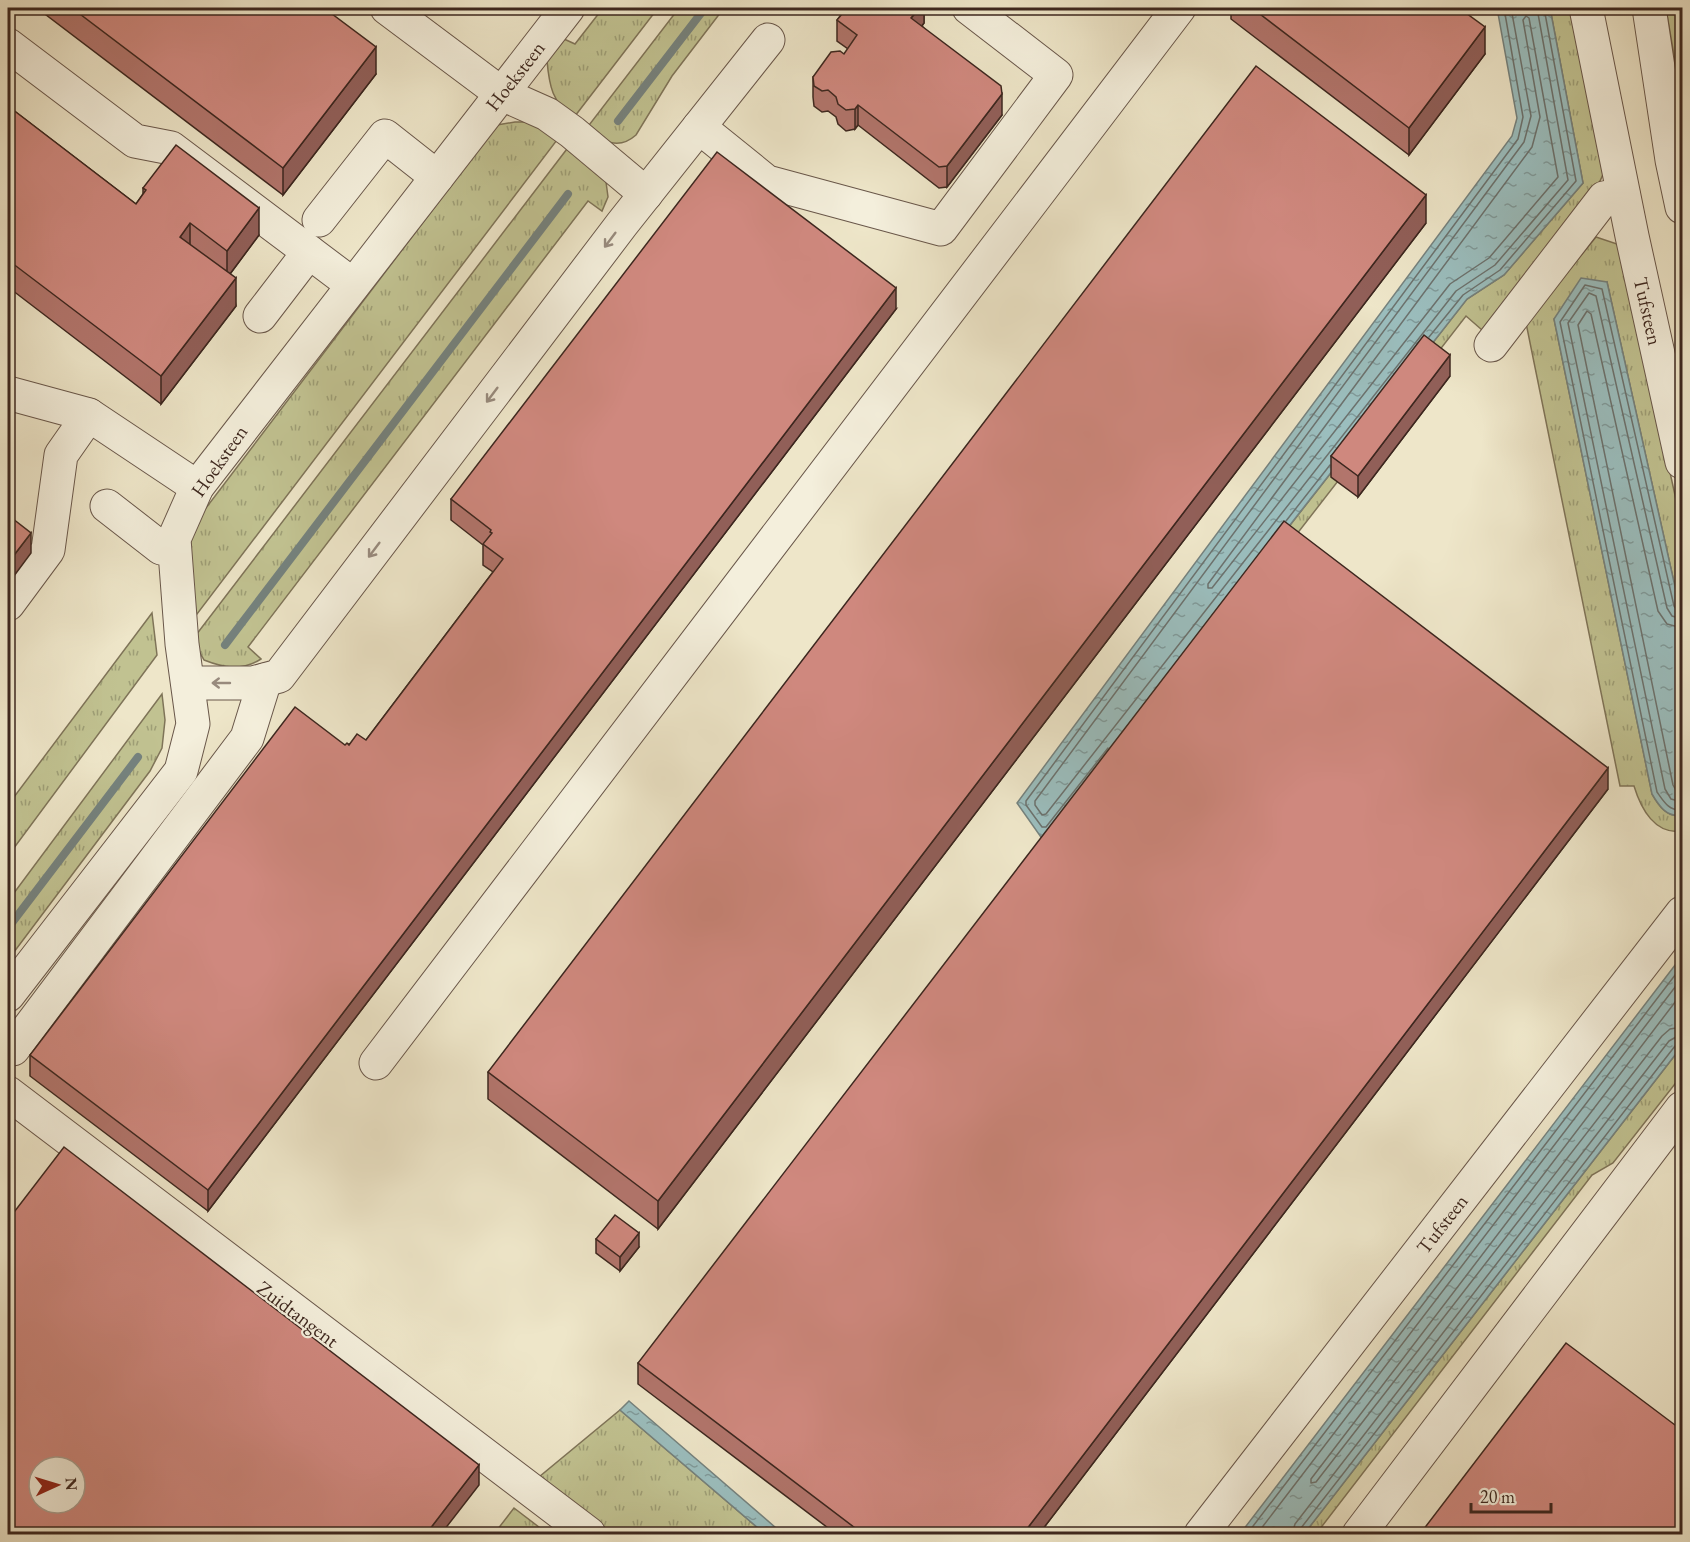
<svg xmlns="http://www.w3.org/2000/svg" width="1690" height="1542" viewBox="0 0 1690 1542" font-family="'EB Garamond',serif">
  <defs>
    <pattern id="grass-tufts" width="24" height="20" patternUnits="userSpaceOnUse" patternTransform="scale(1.5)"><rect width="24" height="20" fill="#c1c291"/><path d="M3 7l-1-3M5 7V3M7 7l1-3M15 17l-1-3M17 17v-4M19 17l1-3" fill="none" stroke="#9e9e76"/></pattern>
    <pattern id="water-ripples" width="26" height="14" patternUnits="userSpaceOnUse" patternTransform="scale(1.5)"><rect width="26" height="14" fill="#9bbebe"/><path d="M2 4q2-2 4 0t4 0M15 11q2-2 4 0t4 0" fill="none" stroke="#809a9a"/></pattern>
  </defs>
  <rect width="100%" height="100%" fill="#eee6c9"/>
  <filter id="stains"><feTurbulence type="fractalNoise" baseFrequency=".00333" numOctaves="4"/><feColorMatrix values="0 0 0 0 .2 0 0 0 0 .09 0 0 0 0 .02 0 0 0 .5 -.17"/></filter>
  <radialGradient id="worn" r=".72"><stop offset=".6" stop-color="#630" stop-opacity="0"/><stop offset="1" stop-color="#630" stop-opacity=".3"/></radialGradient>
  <g fill="url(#grass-tufts)" stroke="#7f7458" stroke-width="1.5">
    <path d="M603,8H658L575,116C552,106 549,83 547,61L564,39L575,44Z"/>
    <path d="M679,8H724L672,76L636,135C618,151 603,141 586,129Z"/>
    <path d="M1550,8H1571L1605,170L1600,181L1482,330L1466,316L1293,539L1284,533L1467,299L1504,275L1583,183Z"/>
    <path d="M1666,8H1682V103Z"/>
    <path d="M515,122H533L557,140L194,618L190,529L497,125Z"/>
    <path d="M570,145L606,182L608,197L602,211L588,201L248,647L261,659C242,671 224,668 204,660L197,648L196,635Z"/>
    <path d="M1596,237L1620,245L1682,527V618L1607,282L1554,319L1652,794C1659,806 1667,818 1682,815V831C1655,835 1641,809 1634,786H1620L1526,323Z"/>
    <path d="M152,613L157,655L8,856V805Z"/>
    <path d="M162,694L165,720L162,748L150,771L8,960V901Z"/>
    <path d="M1682,1046V1075L1613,1163L1592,1175L1316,1534H1304Z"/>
    <path d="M620,1410L765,1534H613L539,1477Z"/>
    <path d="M514,1508L548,1534H494Z"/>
  </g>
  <g fill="url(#water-ripples)" stroke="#75827e" stroke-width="1.5">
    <path d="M1497,8H1550L1583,183L1504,275L1467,299L1043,840L1017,803L1512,136L1517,118Z"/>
    <path d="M1581,278L1607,282L1682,618V815C1667,818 1659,806 1652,794L1554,319Z"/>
    <path d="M1682,956V1046L1304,1534H1240Z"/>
    <path d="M629,1401L783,1534H765L620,1410Z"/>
  </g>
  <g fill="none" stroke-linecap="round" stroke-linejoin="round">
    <g stroke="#6c726e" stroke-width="1.5">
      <path d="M1511,8L1531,116L1524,142L1035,801V805L1042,815L1046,814L1456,291L1495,265L1568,180L1537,8"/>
      <path d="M1526,16L1529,18L1558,177L1489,258L1450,284L1212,588H1208V584L1532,147L1540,117L1523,20Z"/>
      <path d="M1429,337L1463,295L1500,270L1576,181L1544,8"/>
      <path d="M1286,521L1330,465"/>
      <path d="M1682,612L1677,610L1674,606L1602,289L1585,285L1560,322L1657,792C1664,802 1669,811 1682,810"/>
      <path d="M1682,619L1672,616L1667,608L1596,296L1589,293L1568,323L1665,789L1671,799L1682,802"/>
      <path d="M1682,628L1667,624L1658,611L1591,314L1587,311L1578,325L1673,785L1677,792L1682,793"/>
      <path d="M1108,748L1046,827H1042L1026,805V801L1518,139L1523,117L1504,8"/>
      <path d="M1682,993L1311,1479V1483L1316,1482L1662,1036L1670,1029L1682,1027"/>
      <path d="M1247,1534L1682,966"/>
      <path d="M1257,1534L1682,978"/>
      <path d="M1292,1534L1295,1524L1669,1041L1676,1037L1682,1036"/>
      <path d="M1299,1534L1301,1528L1675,1046L1682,1043"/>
    </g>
    <g stroke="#75827e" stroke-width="8">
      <path d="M618,121L705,8"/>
      <path d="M225,645L568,194"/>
      <path d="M8,928L138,757"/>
    </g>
    <defs>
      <g id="minor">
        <path d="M387,8L502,94L547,114L572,132L646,194"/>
        <path d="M1586,8L1632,236L1682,462"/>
        <path d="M1649,8L1672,160L1682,207"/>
        <path d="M8,45L135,141L171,148L353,285"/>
        <path d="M699,127L767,182L941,229L1056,75L969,8"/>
        <path d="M319,220L385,136L437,177"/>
        <path d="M260,316L309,252"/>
        <path d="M1491,345L1604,198L1623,194"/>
        <path d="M8,393L89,415L197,487"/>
        <path d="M107,506L161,548"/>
        <path d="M8,604L48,550L61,455L89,415"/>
        <path d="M188,683H253L279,676L622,224L768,40"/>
        <path d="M8,995L181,771L193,724L182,644L174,539L197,487L568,8"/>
        <path d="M13,1049L247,738L265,680"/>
        <path d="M376,1063L1179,8"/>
        <path d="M8,1093L589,1534"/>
        <path d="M1201,1534L1682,913"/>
        <path d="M1359,1534L1682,1108"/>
      </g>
    </defs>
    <use href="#minor" stroke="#69574a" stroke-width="35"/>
    <use href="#minor" stroke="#f4efdc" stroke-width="33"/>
  </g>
  <g fill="#b2756c" stroke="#3d271f" stroke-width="1.5">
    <path d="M37,8H324L376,74L283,195Z"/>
    <path d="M840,8H924V23L922,26L1002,115L947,187L939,188L858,125L855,129L846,131L838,124L836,117L828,111L822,112L814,106L813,97V77L844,54L848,49L837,41V20L844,11Z"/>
    <path d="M1231,8H1471L1466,13L1485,54L1409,155L1231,19Z"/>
    <path d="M8,106L136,204L143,194V188L259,235L230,274L236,306L161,404L8,287Z"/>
    <path d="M1426,223L658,1229L488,1099V1072Z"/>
    <path d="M896,309L208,1211L30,1076V1055L345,745L366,740L493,572L483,565V545L451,520V499Z"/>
    <path d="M1450,376L1358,497L1331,477V456Z"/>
    <path d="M1608,789L1039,1534H836L638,1384V1363Z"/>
    <path d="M596,1239L639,1247L620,1271L596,1253Z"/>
  </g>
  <g fill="#915f58" stroke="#3d271f" stroke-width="1.5">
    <path d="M920,8H924V23L911,39V18Z"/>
    <path d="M1454,8H1471L1454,30Z"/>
    <path d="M1485,27V54L1409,155V128Z"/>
    <path d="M376,47V74L283,195V168Z"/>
    <path d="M1002,94V115L947,187V166Z"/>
    <path d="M858,105V125L855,129V109Z"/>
    <path d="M1426,195V223L658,1229V1201Z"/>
    <path d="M259,208V235L227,278V251Z"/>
    <path d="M190,223V250L180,237Z"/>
    <path d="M236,278V306L161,404V376Z"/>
    <path d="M896,288V309L208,1211V1190Z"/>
    <path d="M1450,355V376L1358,497V476Z"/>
    <path d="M31,533V553L8,584V563Z"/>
    <path d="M1608,768V789L1039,1534H1023Z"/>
    <path d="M639,1233V1247L620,1271V1257Z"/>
    <path d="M479,1465V1485L441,1534H426Z"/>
  </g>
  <g fill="#cf887e" stroke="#3d271f" stroke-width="1.5" fill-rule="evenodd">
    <path d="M72,8H324L376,47L283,168Z"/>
    <path d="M847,8H920L911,18L1001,86L1002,94L947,166L939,167L858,105L855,109L846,110L838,104L836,97L828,90L822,91L814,86L813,77L831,52L840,51L844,54L857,35L837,20Z"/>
    <path d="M1252,8H1459L1485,27L1409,128Z"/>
    <path d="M1256,66L1426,195L658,1201L488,1072Z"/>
    <path d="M8,106L136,204L146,190L143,188L176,145L259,208L227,251L190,223L180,237L236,278L161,376L8,260Z"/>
    <path d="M717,152L896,288L208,1190L30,1055L295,707L345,745L347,743L349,745L357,734L366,740L503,559L483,544L492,533L490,532L491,530L451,499Z"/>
    <path d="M1424,335L1450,355L1358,476L1331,456Z"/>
    <path d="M8,515L31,533L8,563Z"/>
    <path d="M1284,521L1608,768L1023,1534H863L638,1363Z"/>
    <path d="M64,1147L479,1465L426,1534H8V1220ZM39,1467H75V1503H39Z"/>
    <path d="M615,1215L639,1233L620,1257L596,1239Z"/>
    <path d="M1566,1343L1683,1431V1534H1420Z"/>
  </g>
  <defs><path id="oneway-shaft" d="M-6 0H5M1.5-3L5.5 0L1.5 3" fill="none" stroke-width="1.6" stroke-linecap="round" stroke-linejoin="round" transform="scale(1.5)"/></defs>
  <g stroke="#988b7e">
    <use href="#oneway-shaft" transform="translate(610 240) rotate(127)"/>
    <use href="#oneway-shaft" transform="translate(492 395) rotate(127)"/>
    <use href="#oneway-shaft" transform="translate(374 550) rotate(127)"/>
    <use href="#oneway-shaft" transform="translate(221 683) rotate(-180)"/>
  </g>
  <g text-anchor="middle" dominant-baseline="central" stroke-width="4.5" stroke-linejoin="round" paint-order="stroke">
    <g font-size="20" fill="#3d271f" stroke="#f4efdc">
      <text transform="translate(515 76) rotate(-52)">Hoeksteen</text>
      <text transform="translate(1648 311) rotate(77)">Tufsteen</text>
      <text transform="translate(219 461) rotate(-55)">Hoeksteen</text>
      <text transform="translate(1442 1224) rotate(-52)">Tufsteen</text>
      <text transform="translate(298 1314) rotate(37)">Zuidtangent</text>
    </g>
  </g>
  <rect width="1690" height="1542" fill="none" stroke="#eee6c9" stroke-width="30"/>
  <rect x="9" y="9" width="1672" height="1524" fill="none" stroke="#3d271f" stroke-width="3"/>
  <rect x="15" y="15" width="1660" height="1512" fill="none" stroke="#3d271f" stroke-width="1.5"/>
  <g transform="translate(57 1485) rotate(86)"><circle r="28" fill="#f4efdc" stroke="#ab9f90" stroke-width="1.5"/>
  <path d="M0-4.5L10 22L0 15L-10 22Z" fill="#8f2418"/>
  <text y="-9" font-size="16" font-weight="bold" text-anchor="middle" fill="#3d271f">N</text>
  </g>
  <path d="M1471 1503v9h80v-9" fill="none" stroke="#3d271f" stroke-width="3"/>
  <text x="1480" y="1503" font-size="18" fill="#3d271f" stroke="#f4efdc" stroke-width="4.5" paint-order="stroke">20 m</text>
  <rect width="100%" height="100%" filter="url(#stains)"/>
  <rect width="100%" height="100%" fill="url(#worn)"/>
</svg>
